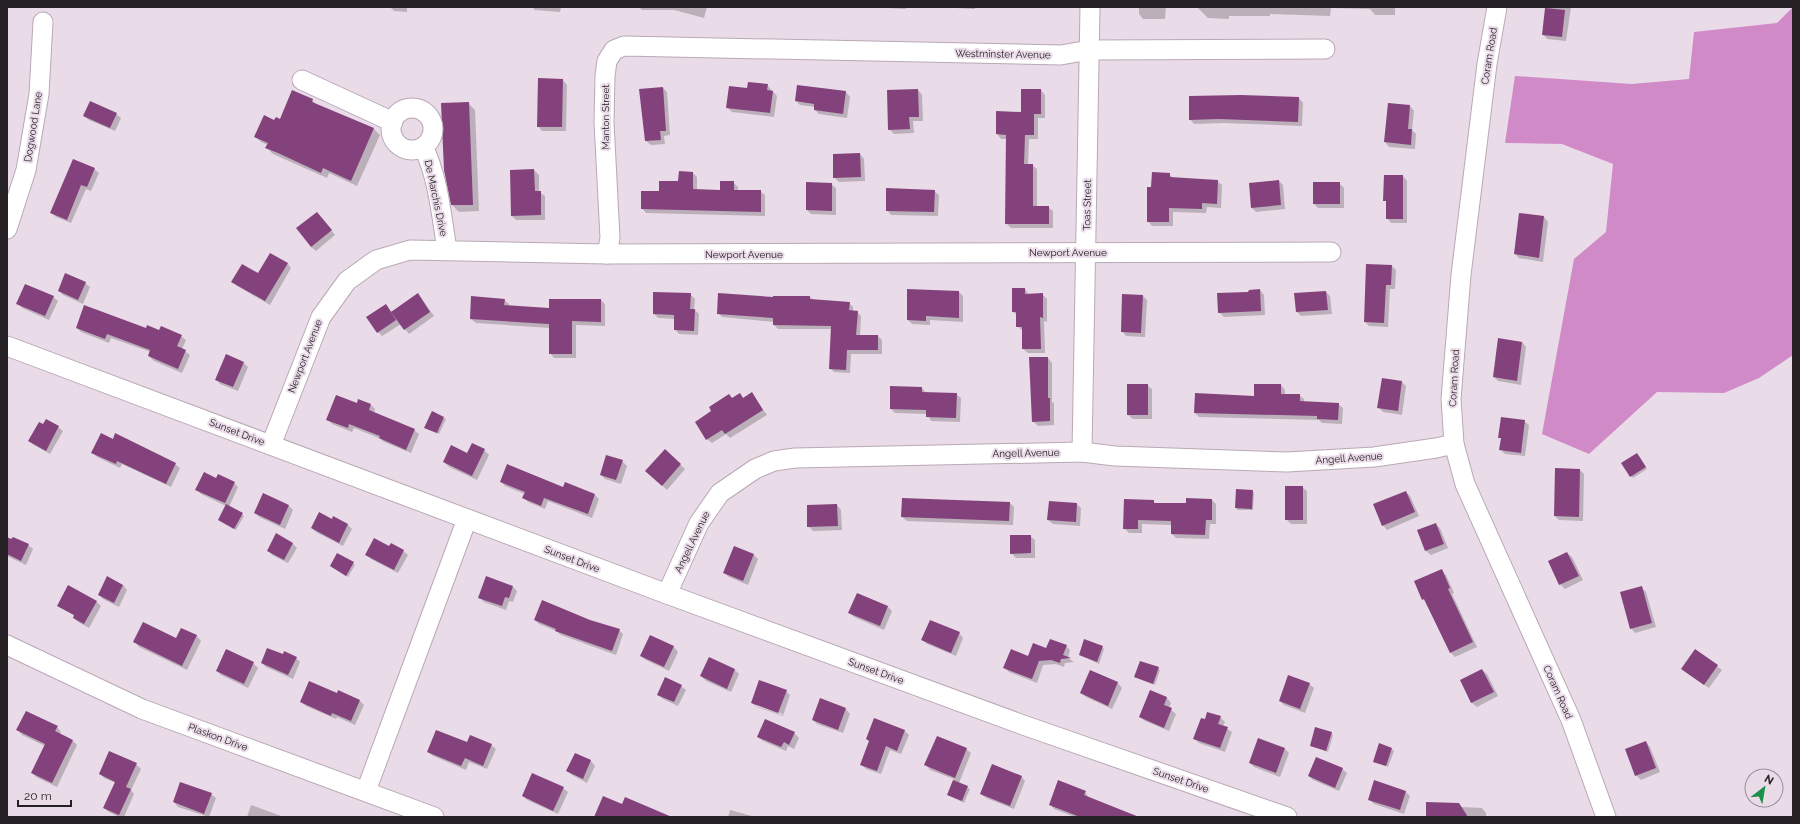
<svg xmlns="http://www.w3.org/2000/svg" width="1800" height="824" viewBox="0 0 1800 824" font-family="Raleway,sans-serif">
  <rect width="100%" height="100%" fill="#eadbe8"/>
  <path fill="#d18ac8" d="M1793,7V355L1759,378L1724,393L1657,392L1589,454L1542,434L1574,259L1606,232L1613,164L1562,144L1505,143L1515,76L1632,84L1689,79L1694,32L1777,23Z"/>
  <g fill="#0003" fill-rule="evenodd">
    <path d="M390,7H407V12L394,11Z"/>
    <path d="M532,7H561L560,12L535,10Z"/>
    <path d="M639,7H707L704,18L674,10H642Z"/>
    <path d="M869,7H906V9Z"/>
    <path d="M936,7H975V9Z"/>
    <path d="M1139,7H1166L1165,19H1143L1139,14Z"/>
    <path d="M1197,7H1395V15H1375L1370,9L1331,8L1330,16L1270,14V16H1229V19L1208,18Z"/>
    <path d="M1547,7H1571L1566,41L1547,39L1543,34Z"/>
    <path d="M563,80L567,85L566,131H542L538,126Z"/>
    <path d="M767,85L777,96L774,117L732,112L728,108L748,89Z"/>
    <path d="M663,88L667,92L670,135L664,136L665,144L651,145L646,141L645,123Z"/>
    <path d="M918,90L922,95L923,121H913L914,133L894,134L889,129Z"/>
    <path d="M1041,90L1045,95V118H1038V139H1029L1028,165H1032L1037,169V207H1048L1053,211V228H1011L1006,223L1007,139H1001L997,134V112L1022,113Z"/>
    <path d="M846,92L850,97L847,118L819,114L815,110V107L800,105L796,101Z"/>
    <path d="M1299,98L1303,103L1302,126L1224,123L1194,124L1190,119Z"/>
    <path d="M312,100L317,105L374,129L380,135L357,186L329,173L327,178L273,154L267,148L268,145L261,142L255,136L275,121L280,120Z"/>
    <path d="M468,103L475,110L479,211L459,212L452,205Z"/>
    <path d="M1389,104L1410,106L1414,111L1412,130L1416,134L1415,149L1389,147L1385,142Z"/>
    <path d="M116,114L121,118L115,131L89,120L84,116Z"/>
    <path d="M860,154L864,159L865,181L839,182L834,177Z"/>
    <path d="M94,169L99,173L91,191L86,189L71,223L56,217L51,212Z"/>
    <path d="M534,170L539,175V192L545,196V220H516L512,216L511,171Z"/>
    <path d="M693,173L697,177V190L721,191L733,182L738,187V191H760L765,195V216L646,213L642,208L660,192L679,182Z"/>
    <path d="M1169,174L1174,179L1217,181L1222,185L1221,208L1207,207L1206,213L1173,212V226H1152L1148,221L1152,188Z"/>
    <path d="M1403,176L1407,181V223H1391L1387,218V202L1384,200Z"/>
    <path d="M1279,181L1283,185L1285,209L1256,212L1252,208Z"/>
    <path d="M1339,183L1344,188V208H1318L1314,204Z"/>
    <path d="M831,184L836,188V215L811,214L807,210Z"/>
    <path d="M934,191L939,195L938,216L891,215L887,210Z"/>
    <path d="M321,217L335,235L316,251L311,247Z"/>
    <path d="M1544,217L1548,222L1543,262L1519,258L1515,254Z"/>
    <path d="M287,263L291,268L270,305L237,286L233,282L259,275Z"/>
    <path d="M1392,266L1396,270L1395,289H1390L1388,327L1369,326L1365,322Z"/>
    <path d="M85,283L90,287L83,304L63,295L59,291Z"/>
    <path d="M1025,289L1029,295L1042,294L1047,299V322L1044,321L1045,353H1028L1023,349V331L1017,326V315L1013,312Z"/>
    <path d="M1260,290L1264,295L1265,315L1224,317L1219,312L1249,293Z"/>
    <path d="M959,292L963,296V322L930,320V325L912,324L908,320Z"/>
    <path d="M1326,292L1330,296L1332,314L1301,316L1297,312Z"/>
    <path d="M418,294L434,316L409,334L401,324L382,336L378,332L386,305L392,312Z"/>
    <path d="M690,294L695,299L694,309L699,314L698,335L679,334L675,329V319L658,318L654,314Z"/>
    <path d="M1143,296L1147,300L1145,337L1126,336L1122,331Z"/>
    <path d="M53,297L58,301L49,320L22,308L18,304Z"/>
    <path d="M810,297L813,300L849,303L853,307V311L857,312L861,316L860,336H878L882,340V354H851L850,373L834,372L830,368L832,329H778L774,325V322L722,317L718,313L774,298Z"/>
    <path d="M504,300L509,304V306L550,309L601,300L605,304V326L576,325V358H554L550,353V328L476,323L471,319Z"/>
    <path d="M77,328L146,329L181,336L186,340L182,349L190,355L182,373L154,361L149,356L151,352L111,338L109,343L81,332Z"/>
    <path d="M1499,339L1522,342L1526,347L1521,385L1498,381L1494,377Z"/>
    <path d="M1048,358L1052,363V402L1054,403V425L1038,426L1033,421Z"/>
    <path d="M244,363L248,367L238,391L220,384L216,379Z"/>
    <path d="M1402,382L1406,386L1402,415L1383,412L1378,407Z"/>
    <path d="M1147,385L1152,389V419H1133L1128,415Z"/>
    <path d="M1281,385L1285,390V395H1299L1304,399V402L1338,404L1343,408L1342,424L1322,423L1319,420L1199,417L1195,413L1196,394L1255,397Z"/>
    <path d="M922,388L926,393L956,394L961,398L960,422L931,421L927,414L895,413L891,409Z"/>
    <path d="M739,394L744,399L752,394L767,415L730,438L726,434L712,443L707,439L732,399Z"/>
    <path d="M357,405H371L375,409L374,413L414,430L419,434L411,453L384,442L379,438L354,428L352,432L332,424L328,420Z"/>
    <path d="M444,418L446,419L439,434L425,428Z"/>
    <path d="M1524,421L1529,425L1525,456L1505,454L1500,449L1502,439L1500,437Z"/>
    <path d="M44,425L58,427L63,431L50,454L34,445L29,441Z"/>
    <path d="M113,440L175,464L180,468L171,487L122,464L120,468L97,457L93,453Z"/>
    <path d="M484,450L489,455L477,480L449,467L444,462L467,454Z"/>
    <path d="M665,451L685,469L667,490L651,475Z"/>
    <path d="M1639,456L1647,469L1633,478L1622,463Z"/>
    <path d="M622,461L627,466L621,484L605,479L601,475Z"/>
    <path d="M1555,469L1580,470L1584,474L1583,521L1559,520L1555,516Z"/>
    <path d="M217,479L234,483L238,487L229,507L244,516L236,530L219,520L226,506L201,494L197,490Z"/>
    <path d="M501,481L564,489L595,495L599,499L592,518L548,501L545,509L528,502L524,498L525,494L505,486Z"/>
    <path d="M1302,487L1307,491V524H1291L1286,519Z"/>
    <path d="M1252,491L1254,493L1253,510H1238L1236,508Z"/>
    <path d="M1406,492L1410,496L1419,516L1387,530L1383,525Z"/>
    <path d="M263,495L289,506L293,510L285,529L259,517L255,513Z"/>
    <path d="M1212,500L1216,504V524H1210L1209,539L1176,538L1172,534V525L1142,524V533H1129L1124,528L1153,501L1156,504H1187Z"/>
    <path d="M1010,503L1014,507L1013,525L907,521L902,517Z"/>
    <path d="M1077,504L1081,508L1080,526L1053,524L1048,520Z"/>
    <path d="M837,505L841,510L842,530L813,531L808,526Z"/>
    <path d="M333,517L348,525L352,529L343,546L316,532L312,528L332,520Z"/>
    <path d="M1435,524L1440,528L1448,548L1431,555L1426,551L1418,531Z"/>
    <path d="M1030,536L1035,540V558H1016L1011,553Z"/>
    <path d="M7,538L28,545L33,549L26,565L7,556Z"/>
    <path d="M292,543L297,548L288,563L272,555L268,550Z"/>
    <path d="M389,547L403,551L408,555L398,573L371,559L366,554Z"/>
    <path d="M1567,553L1572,557L1583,580L1565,589L1560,584Z"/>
    <path d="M338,554L355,565L348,577L331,566Z"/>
    <path d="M754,555L758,559L748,585L729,577L724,573Z"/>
    <path d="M1442,571L1446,575L1454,593L1452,594L1477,647L1455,657L1451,653L1415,582Z"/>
    <path d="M486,577L513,587L517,591L513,602L509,601L506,610L484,602L479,597Z"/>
    <path d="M107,578L123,585L127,590L119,607L103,599L99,594Z"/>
    <path d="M1641,587L1646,592L1656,627L1635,633L1631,628Z"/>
    <path d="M97,602L101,606L89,628L78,622L74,618L75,616L58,606Z"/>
    <path d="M888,607L892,611L884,630L854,617L850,613Z"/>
    <path d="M535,620L589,621L619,630L623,634L616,655L561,635L556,631L539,624Z"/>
    <path d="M181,629L197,636L201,641L187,670L139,647L135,642L176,639Z"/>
    <path d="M959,633L963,638L956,656L927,644L923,640Z"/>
    <path d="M650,636L674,647L678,652L669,671L646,660L641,656Z"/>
    <path d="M1066,646L1070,650L1068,658L1074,662L1065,663L1064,667L1056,664L1043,665L1037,683L1009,672L1005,668L1047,650Z"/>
    <path d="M1102,647L1104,649L1099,664L1080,655Z"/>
    <path d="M1695,650L1722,670L1709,688L1687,673Z"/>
    <path d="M283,656L296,658L300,662L293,679L266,667L262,663Z"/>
    <path d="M709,658L735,670L739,674L731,692L706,681L701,676Z"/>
    <path d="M253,663L258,668L248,688L221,675L217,671Z"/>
    <path d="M1158,668L1160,670L1155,685L1135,677Z"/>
    <path d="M1482,670L1487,674L1498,696L1477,707L1472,703L1461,681Z"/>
    <path d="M1091,671L1118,683L1122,688L1112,709L1086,697L1081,693Z"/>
    <path d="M1309,684L1314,688L1305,713L1284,705L1280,701Z"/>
    <path d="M681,686L686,690L678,706L663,699L658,695Z"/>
    <path d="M786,691L790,695L783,716L757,707L752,703ZM756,704L783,714V715L756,706Z"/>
    <path d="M1151,691L1167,698L1171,703L1169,708L1176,714L1169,731L1145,721L1140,717Z"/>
    <path d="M337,694L360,701L364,705L355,725L337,717L336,719L306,706L301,702Z"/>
    <path d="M820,700L846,709L850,714L843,733L817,724L813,720Z"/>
    <path d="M1220,717L1225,722L1223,726L1232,732L1225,752L1199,743L1195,739L1205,720Z"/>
    <path d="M57,727L61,732L60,734L73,741L77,745L57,787L36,777L32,772L45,746L22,735L18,730Z"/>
    <path d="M904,730L909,735L901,754L890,750L881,774L866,769L862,765L870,742Z"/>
    <path d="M794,733L799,738L794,749L788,746L786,751L763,741L758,737Z"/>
    <path d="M1331,733L1333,735L1328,752L1311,745Z"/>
    <path d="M1259,739L1285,749L1289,753L1280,777L1254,767L1250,763Z"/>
    <path d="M1646,742L1650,747L1660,772L1641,780L1636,775Z"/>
    <path d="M467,744L491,745L496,749L487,769L469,762L466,770L433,756L428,752Z"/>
    <path d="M966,749L971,753L959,783L970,789L964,803L948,795L954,779L930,770L926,765Z"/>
    <path d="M1392,749L1394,751L1388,767L1374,761Z"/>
    <path d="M575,754L591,761L595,766L587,783L572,775L567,771Z"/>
    <path d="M136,764L141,769L131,790L134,794L124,817H119L109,812L104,808L116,783L104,778L100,774Z"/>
    <path d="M1342,769L1347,773L1339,791L1313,780L1309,776Z"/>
    <path d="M1021,776L1025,781L1014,809L986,798L981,794Z"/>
    <path d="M563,788L568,792L558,814L527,800L523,796Z"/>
    <path d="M1085,792L1089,798L1139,817H1075L1054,809L1050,804Z"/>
    <path d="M1406,792L1410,796L1404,814L1374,804L1369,799Z"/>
    <path d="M211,794L216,798L209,817L178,807L174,802Z"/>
    <path d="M251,805L284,817H247Z"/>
    <path d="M1461,807L1482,808L1486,813V816L1491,817H1427Z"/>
    <path d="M730,810L752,816L754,817H728Z"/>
  </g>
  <g fill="#83427c">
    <path d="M1545,8L1565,10L1562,37L1542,35Z"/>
    <path d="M538,78L563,79L562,127H537Z"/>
    <path d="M748,82L768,84L767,90L773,91L770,113L726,108L729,86L747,88Z"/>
    <path d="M797,85L846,91L843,114L814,110V104L795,101Z"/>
    <path d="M663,87L666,131H660L661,140L645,141L639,89Z"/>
    <path d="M918,89L919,117H909L910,129L888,130L887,90Z"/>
    <path d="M1021,89H1041V114H1034V135H1025L1024,164H1033V206H1049V224H1005L1006,135L996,134V111L1021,112Z"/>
    <path d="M292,90L313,99L312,102L374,128L351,181L323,168L321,173L278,153L265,148L268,143L254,137L264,115L274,120L276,117L280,119Z"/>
    <path d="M1241,95L1299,97L1298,122L1219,119L1189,120V96Z"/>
    <path d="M90,101L117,113L110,128L83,116Z"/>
    <path d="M469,102L473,205H451L444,170L441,103Z"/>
    <path d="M1388,103L1410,105L1408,129H1412L1411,145L1384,142Z"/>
    <path d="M860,153L861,177L833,178V154Z"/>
    <path d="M73,159L95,168L87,187L81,185L67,220L50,213Z"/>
    <path d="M534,169L535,191H541V215L511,216L510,170Z"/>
    <path d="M679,171L693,172V189L720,190V181H734V190H761V212L641,209V191H659V181H678Z"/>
    <path d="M1152,172L1170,173V177L1218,180L1217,204L1202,203V209L1169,208V222H1147V187H1151Z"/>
    <path d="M1384,175H1403V219H1386V201H1383Z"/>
    <path d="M1279,180L1281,205L1251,208L1249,183Z"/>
    <path d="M806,182L832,183V211L806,210Z"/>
    <rect x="1313" y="182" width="27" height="22"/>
    <path d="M886,188L935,190L934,212L886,211Z"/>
    <path d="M317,212L332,230L311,247L296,228Z"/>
    <path d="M1519,213L1544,216L1539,258L1514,254Z"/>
    <path d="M270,253L288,263L265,301L231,282L242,264L258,273Z"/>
    <path d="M1366,264L1392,265L1391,285H1386L1384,323L1364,322Z"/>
    <path d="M65,273L86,282L78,300L58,291Z"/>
    <path d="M25,284L54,296L45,316L16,304Z"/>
    <path d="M1012,288H1025V294L1043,293V318L1040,317L1041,349H1022V327H1016V312H1012Z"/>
    <path d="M907,289L959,291V318L926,316V321L907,320Z"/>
    <path d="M1260,289L1261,311L1218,313L1217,293L1248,292L1249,290Z"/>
    <path d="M1326,291L1328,310L1296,312L1294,293Z"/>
    <path d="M653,292L691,293L690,309H695L694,331L674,330V315L653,314Z"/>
    <path d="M418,293L430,312L404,330L391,312Z"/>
    <path d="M718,293L773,297V296H810V299L850,302L849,310L858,311L856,335H878V350H847L846,370L829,369L831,326L773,325V318L717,314Z"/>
    <path d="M1122,294L1143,295L1141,333L1121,332Z"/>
    <path d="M471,296L505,299L504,305L549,308V299H601V322L572,321V354H549V324L470,319Z"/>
    <path d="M386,304L396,320L377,333L366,317Z"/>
    <path d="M84,305L146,328L147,325L159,330L161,326L182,335L177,346L186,350L178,369L148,356L150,350L107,334L105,339L76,328Z"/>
    <path d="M1498,338L1522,342L1517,381L1493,377Z"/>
    <path d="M226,354L244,362L233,387L215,380Z"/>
    <path d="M1029,357H1048V398H1050V421L1032,422Z"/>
    <path d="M1382,378L1402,381L1398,411L1377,408Z"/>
    <rect x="1127" y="384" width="21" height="31"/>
    <path d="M1254,384H1281V394H1300V401L1339,403L1338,420L1317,419V416L1194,413L1195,393L1254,396Z"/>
    <path d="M890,386L922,387V392L957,393L956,418L926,417V410L890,409Z"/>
    <path d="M752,392L763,410L725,434L722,430L706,440L695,422L711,411L709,407L729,394L732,398L740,393L743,398Z"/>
    <path d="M336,395L357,403L358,399L371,404L369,410L415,429L406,450L379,438L380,436L349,424L348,428L326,420Z"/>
    <path d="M432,411L444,417L437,433L424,428Z"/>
    <path d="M1501,417L1525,420L1521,453L1499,450L1501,438H1498Z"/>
    <path d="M46,419L59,426L46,451L28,441L39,422L43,424Z"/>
    <path d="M101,433L113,439L115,433L176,463L166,484L117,461L116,464L91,453Z"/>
    <path d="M472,443L485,449L472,476L443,462L451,445L467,453Z"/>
    <path d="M665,449L681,464L662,486L645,471Z"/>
    <path d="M1637,453L1646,467L1630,477L1621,463Z"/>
    <path d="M606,455L623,460L616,480L600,475Z"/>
    <path d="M507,464L563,487L565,482L595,494L588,514L544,498L541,506L522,498L525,492L500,482Z"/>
    <path d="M1555,468L1580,469L1579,517L1554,516Z"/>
    <path d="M204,472L216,478L218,474L235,482L225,503L195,490Z"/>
    <rect x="1285" y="486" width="18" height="34"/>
    <path d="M1236,489L1253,490L1252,509L1235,508Z"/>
    <path d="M1406,491L1415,512L1382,526L1373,504Z"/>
    <path d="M263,493L289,505L280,525L254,513Z"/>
    <path d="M902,498L1010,502L1009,521L901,517Z"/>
    <path d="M1186,498L1212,499V520H1206L1205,535L1171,534V521L1138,520V529H1123L1124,499L1154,500V503H1186Z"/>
    <path d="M1049,501L1077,503L1076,522L1047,520Z"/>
    <path d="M226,504L243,513L234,529L218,520Z"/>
    <path d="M837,504L838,526L807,527V505Z"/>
    <path d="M319,512L332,519L333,516L348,524L339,543L311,528Z"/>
    <path d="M1436,523L1444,544L1425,551L1417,530Z"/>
    <path d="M276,533L293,543L284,560L267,551Z"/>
    <path d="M1010,535H1031V553L1010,554Z"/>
    <path d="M7,537L11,539L13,537L29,544L21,561L7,554Z"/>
    <path d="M374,538L389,546L391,543L404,550L394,570L365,555Z"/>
    <path d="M734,546L754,554L743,581L723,573Z"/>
    <path d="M1567,552L1579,576L1559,585L1548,561Z"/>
    <path d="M337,553L354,562L346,576L330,566Z"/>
    <path d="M1442,569L1450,588L1448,589L1473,642L1450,653L1424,599L1422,600L1414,581Z"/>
    <path d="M107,576L123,585L114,603L98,595Z"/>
    <path d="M486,576L513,586L509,598L505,597L502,606L478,598Z"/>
    <path d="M68,585L97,601L84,624L73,618L74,615L57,606Z"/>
    <path d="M1642,586L1652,623L1630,629L1620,592Z"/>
    <path d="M857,593L888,606L880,626L848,613Z"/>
    <path d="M542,600L590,620L620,629L612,651L555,631L556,629L534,620Z"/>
    <path d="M930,620L960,632L951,653L921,640Z"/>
    <path d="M143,622L176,638L181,628L197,635L182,666L133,642Z"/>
    <path d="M650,635L674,646L664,667L640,656Z"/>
    <path d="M1050,639L1067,645L1063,655L1071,658L1061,659L1060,663L1051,660L1039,661L1032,679L1003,668L1011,649L1028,656L1033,643L1046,648Z"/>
    <path d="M1084,639L1103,646L1097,662L1079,655Z"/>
    <path d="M267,648L283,654L284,651L297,657L288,675L261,663Z"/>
    <path d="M226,649L254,662L244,684L216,671Z"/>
    <path d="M1695,649L1718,665L1704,685L1681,669Z"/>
    <path d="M709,657L735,669L727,689L700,676Z"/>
    <path d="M1140,661L1159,667L1153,684L1134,677Z"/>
    <path d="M1482,669L1494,692L1471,703L1460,680Z"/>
    <path d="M1090,670L1118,682L1108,706L1080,693Z"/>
    <path d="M1288,675L1310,683L1300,709L1279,701Z"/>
    <path d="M665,677L682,685L674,702L657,695Z"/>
    <path d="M759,680L787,690L778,713L751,703Z"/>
    <path d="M309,681L337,693L338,690L360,700L351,721L332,713L331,716L300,702Z"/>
    <path d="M1150,690L1167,697L1164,705L1172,708L1164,728L1139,717Z"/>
    <path d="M820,698L846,708L838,730L812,720Z"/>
    <path d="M26,711L58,726L55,731L73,740L52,783L31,773L45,744L16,730Z"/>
    <path d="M1207,712L1221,716L1218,724L1228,727L1220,748L1193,739L1201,718L1205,719Z"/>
    <path d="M874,718L905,730L897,751L886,746L877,771L860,765L869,741L866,739Z"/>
    <path d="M765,719L795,732L789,745L784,742L781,747L757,737Z"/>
    <path d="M1315,727L1332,732L1326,751L1310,746Z"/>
    <path d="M436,730L467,742L470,735L492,744L483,766L465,758L461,766L427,752Z"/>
    <path d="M937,736L967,748L955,778L924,765Z"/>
    <path d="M1258,738L1285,748L1276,773L1249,763Z"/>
    <path d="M1646,741L1656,768L1635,776L1625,749Z"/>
    <path d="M1379,743L1392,748L1386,766L1373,762Z"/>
    <path d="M109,751L137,763L126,787L131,789L119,815L103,808L115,782L99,774Z"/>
    <path d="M575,753L591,760L583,779L566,771Z"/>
    <path d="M1316,757L1343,768L1335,788L1308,776Z"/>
    <path d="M992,764L1022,776L1010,806L980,794Z"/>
    <path d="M532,773L564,787L553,811L522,796Z"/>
    <path d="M953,780L968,786L962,801L947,795Z"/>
    <path d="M1058,780L1086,791L1084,795L1139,817H1080L1049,805Z"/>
    <path d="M1374,780L1406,791L1400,810L1368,800Z"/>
    <path d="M180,782L212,793L204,814L173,802Z"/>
    <path d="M603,796L622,804L625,797L672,817H594Z"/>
    <path d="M1426,802L1459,803L1468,817H1426Z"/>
  </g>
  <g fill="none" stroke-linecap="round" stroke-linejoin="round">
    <defs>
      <g id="minor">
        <path d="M1497,7L1487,64L1461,275L1451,399L1454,444L1465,484L1571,720L1606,817"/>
        <path d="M302,80L393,122"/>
        <circle cx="412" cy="129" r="21"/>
        <path d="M423,147C438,175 442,219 447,250"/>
        <path d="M7,229L26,170L39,94L43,22"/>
        <path d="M607,254L610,238L604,122L605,76L607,61L614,50L624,46L1061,55L1089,50L1325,49"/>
        <path d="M7,346L667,594L1026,726L1287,817"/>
        <path d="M271,445L321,317L347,281L376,260L410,250L607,254L1331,252"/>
        <path d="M1082,452L1090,7"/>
        <path d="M667,594L699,523L720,493L755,469L774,461L795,458L1082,452L1115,456L1287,462L1374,457L1436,448L1454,444"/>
        <path d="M7,645L142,709L434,817"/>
        <path d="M366,791L467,519"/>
      </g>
    </defs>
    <use href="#minor" stroke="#b8a9b5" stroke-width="21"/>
    <use href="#minor" stroke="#fff" stroke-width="19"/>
  </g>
  <g text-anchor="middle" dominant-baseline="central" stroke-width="4" stroke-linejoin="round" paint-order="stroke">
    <g font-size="10" fill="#252024" stroke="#eadbe8">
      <text transform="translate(1003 54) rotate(1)">Westminster Avenue</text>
      <text transform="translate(1489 56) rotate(-81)">Coram Road</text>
      <text transform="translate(605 117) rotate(-90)">Manton Street</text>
      <text transform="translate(33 127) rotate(-81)">Dogwood Lane</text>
      <text transform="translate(436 198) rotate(78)">De Marchis Drive</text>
      <text transform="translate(1087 205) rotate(-89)">Toas Street</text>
      <text x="1068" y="252">Newport Avenue</text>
      <text x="744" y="254">Newport Avenue</text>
      <text transform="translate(305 356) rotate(-69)">Newport Avenue</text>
      <text transform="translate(1454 378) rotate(-87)">Coram Road</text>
      <text transform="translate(237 432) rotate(21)">Sunset Drive</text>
      <text transform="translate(1026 453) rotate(-1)">Angell Avenue</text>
      <text transform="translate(1349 458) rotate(-4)">Angell Avenue</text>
      <text transform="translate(692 542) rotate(-64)">Angell Avenue</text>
      <text transform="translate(572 559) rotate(21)">Sunset Drive</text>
      <text transform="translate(876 671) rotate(20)">Sunset Drive</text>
      <text transform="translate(1558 692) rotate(66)">Coram Road</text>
      <text transform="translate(218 737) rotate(20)">Plaskon Drive</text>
      <text transform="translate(1181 780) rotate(19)">Sunset Drive</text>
    </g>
  </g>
  <rect width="1800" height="824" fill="none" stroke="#252024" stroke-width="16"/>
  <g transform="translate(1764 788) rotate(31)"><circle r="19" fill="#eadbe8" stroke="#9b909a"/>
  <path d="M0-3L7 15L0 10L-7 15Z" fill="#1a904b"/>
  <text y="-6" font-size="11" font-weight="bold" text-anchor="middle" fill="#252024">N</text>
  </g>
  <path d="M18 800v6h53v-6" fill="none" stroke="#252024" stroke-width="2"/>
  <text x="24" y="800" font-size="12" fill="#252024" stroke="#eadbe8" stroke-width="3" paint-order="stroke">20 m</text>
</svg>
